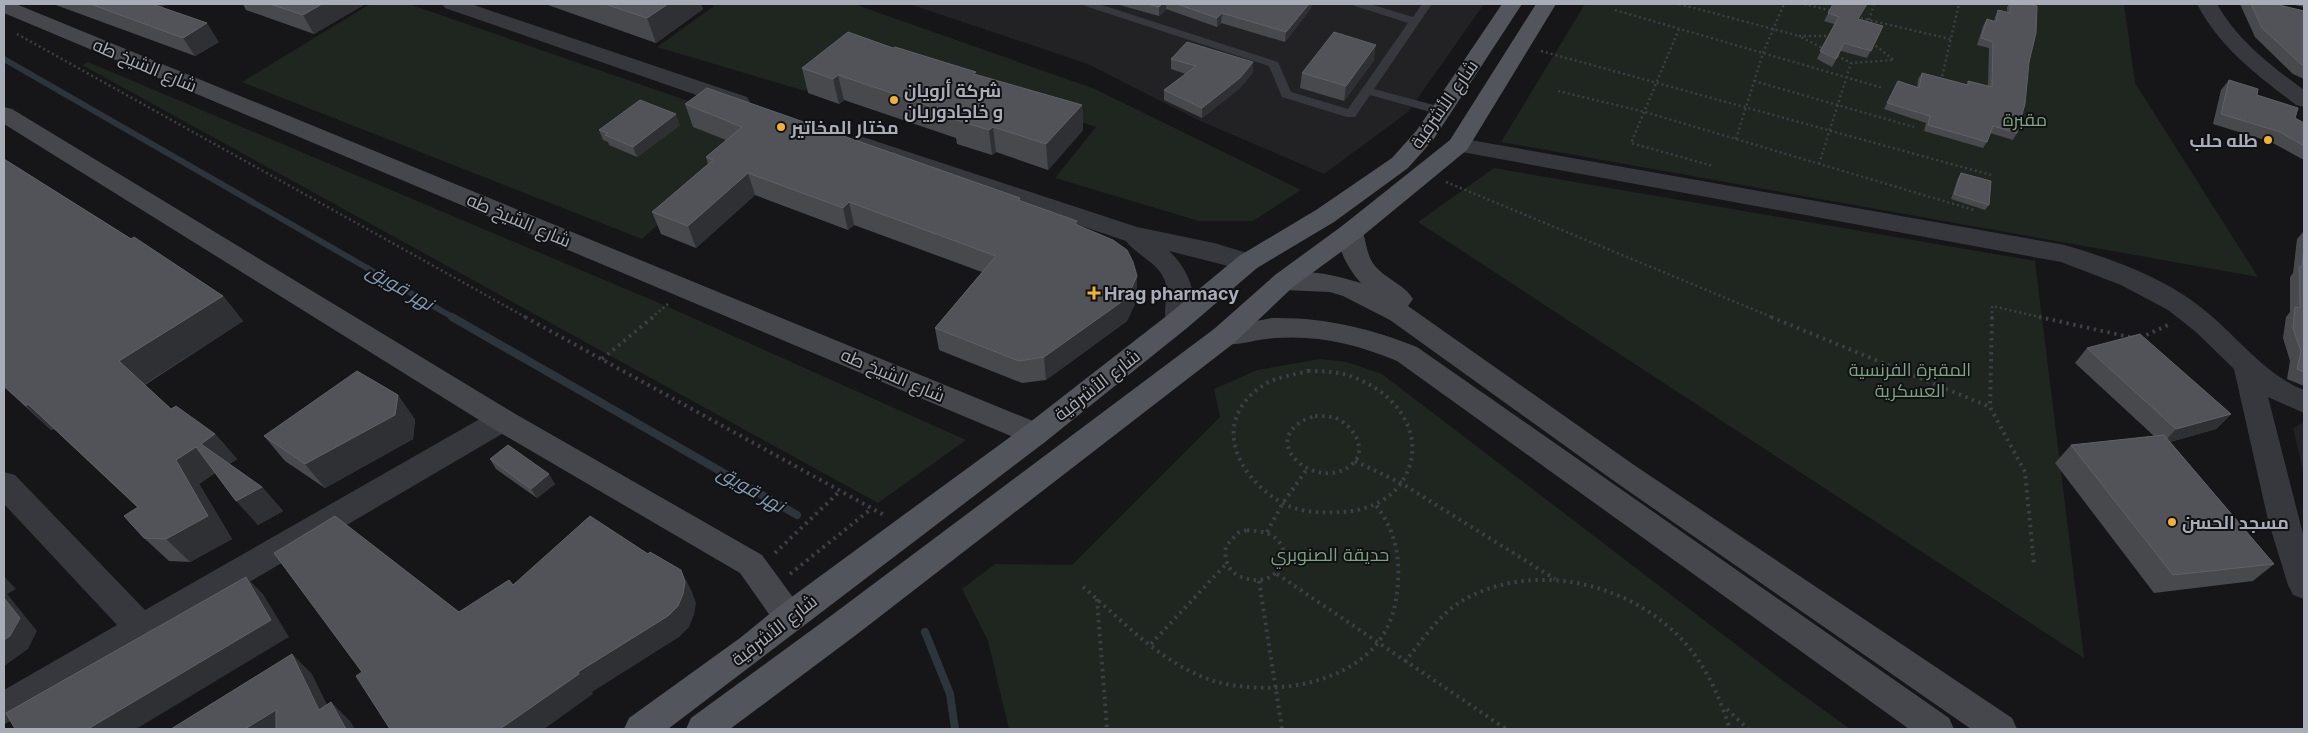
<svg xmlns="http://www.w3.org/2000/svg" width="2308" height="733" viewBox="0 0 2308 733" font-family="Inter,Cairo,sans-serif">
  <rect width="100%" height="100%" fill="#161618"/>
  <g fill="#222225">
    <path d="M909,4H1484L1408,112L1324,174L1196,119L1088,64Z"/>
    <path d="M2304,422V474L2293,428Z"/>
  </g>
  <g fill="#1e261f">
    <path d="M370,4H409L766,128L642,239L242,82Z"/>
    <path d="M707,4H854L1095,89L1301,190L1253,221H1199L1055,178L1096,127L858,50L805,91L657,47L714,6Z"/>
    <path d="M1585,4H2124L2135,83L2258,277L1501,142Z"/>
    <path d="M88,62L666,306L966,440L878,503L82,65Z"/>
    <path d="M1494,168L2035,261L2084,658L1418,222Z"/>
    <path d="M1320,359L1347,362L1382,374L1785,682L1850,729H1009L988,641L962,589L995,564L1072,565L1220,417L1214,389L1257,370Z"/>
  </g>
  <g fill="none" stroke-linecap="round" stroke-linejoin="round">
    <path stroke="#2c353c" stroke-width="6" d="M4,59L454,318"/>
    <g stroke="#2c353c" stroke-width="8">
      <path d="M452,317L797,515"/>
      <path d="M925,632L950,694L955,729"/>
    </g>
    <g stroke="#3d3f44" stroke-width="2.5" stroke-dasharray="2 3" stroke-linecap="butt">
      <path d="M1679,4L1799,36"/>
      <path d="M1804,4L1833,11"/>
      <path d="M1615,10L1883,88"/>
      <path d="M1856,17L1950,39"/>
      <path d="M1869,20L1874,4"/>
      <path d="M1679,29L1631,143L1713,166"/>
      <path d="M17,34L527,318"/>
      <path d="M1799,36H1863L1894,60L1851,63Z"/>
      <path d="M1541,51L1991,175"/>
      <path d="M1754,81L1914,127"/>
      <path d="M1941,81L1959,4"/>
      <path d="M1558,91L1645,112L1974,210"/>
      <path d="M1736,139L1763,53L1784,4"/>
      <path d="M1819,164L1851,63"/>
      <path d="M1446,182L1774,318"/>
      <path d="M651,318L668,304"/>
      <path d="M1992,318V306L2044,318"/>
    </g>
    <g stroke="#3d3f44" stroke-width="4" stroke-dasharray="2.5 4.5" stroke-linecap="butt">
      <path d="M525,317L884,515"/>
      <path d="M1771,317L1990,407"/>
      <path d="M1992,317L1990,407L2025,472L2034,564"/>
      <path d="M2039,317L2134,338"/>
      <path d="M2140,338L2168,325"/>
      <path d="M602,359L653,317"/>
      <path d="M1308,371C1326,371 1344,372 1360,380C1401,397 1429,442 1401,483C1388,502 1364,511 1342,512C1321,513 1298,513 1279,501C1234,474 1211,418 1265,384C1276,377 1295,375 1308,371Z"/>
      <path d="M1315,416C1323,416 1331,416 1338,419C1354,427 1369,451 1351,465C1320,491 1264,449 1298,424C1302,420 1310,418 1315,416Z"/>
      <path d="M1355,461L1401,483L1555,579"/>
      <path d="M1247,530C1253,531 1261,531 1266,533C1300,544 1281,595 1239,576C1227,570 1224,559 1226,546L1238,533Z"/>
      <path d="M1267,532L1283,503L1307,469"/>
      <path d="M775,553L840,491"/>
      <path d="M790,574L871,509"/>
      <path d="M1277,574L1506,729"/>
      <path d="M1259,581L1282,729"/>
      <path d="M1083,587C1123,621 1163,665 1214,681C1265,696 1340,687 1376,645C1391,627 1397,604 1398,581C1400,552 1393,527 1375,504"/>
      <path d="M1097,599L1107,729"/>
      <path d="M1151,644L1227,563"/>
      <path d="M1405,662C1422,640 1440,613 1465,599C1541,558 1643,586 1694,654C1711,677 1721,702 1730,729"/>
      <path d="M1727,709L1748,729"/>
    </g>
    <path fill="#37383d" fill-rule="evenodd" d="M1083,4H1099L1278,62L1291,92L1348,109L1408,23L1355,6L1354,4H1370L1413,17L1422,4H1432L1374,89L1445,108L1447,111L1441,115L1370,95L1355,117H1347L1282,97L1269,66L1085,6Z"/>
    <g fill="#37383d" fill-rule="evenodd">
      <path d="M442,4H471L747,97L750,102L747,107L739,109L731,107L445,8Z"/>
      <path d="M2197,4H2217C2238,41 2270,65 2304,90V107L2296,105C2257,75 2220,48 2197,4Z"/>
      <path d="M863,137L1137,227L1214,243L1257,256L1261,262L1257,268L1248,271L1169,251C1190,270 1202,302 1187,328L1178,331L1169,328C1160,314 1170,297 1165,281C1158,262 1137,256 1126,241L855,149L851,144L855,139Z"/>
      <path d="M1459,138L2065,245C2112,259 2165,278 2203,309C2237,336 2264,374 2304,390V413L2268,397L2304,538V599L2293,595L2288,585L2268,520L2234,369L2196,332L2168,310L2121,285L2061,262L1451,150L1447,145L1451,140Z"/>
      <path d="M502,409L512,412L516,420L512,428L16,719L4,724V690L117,625L4,504V472L15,475L145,610L492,412Z"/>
    </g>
    <g fill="#45474d" fill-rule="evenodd">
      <path d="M4,4H16L1045,426L1049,434L1045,442L1035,445L1025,442L4,13Z"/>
      <path d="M4,107L12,109L512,412L762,555L800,607L805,617L800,627L789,631L778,627L740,573L492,428L4,124Z"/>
      <path d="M1351,224L1360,226C1367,238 1365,254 1375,266C1386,279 1405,285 1413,299L1408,306L1634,465L2012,718L2017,729H1971L1614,481L1390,320L1343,296L1330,292L1284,290L1275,287L1271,281L1275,275C1302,267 1335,275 1361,283C1349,270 1332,243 1342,226Z"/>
      <path d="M1272,318C1324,317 1369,328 1417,347L1949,718L1954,729H1909L1397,361C1357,344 1318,335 1275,338C1255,339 1233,348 1214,343L1211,336L1214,329Z"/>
    </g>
    <g fill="#53555c" fill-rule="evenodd">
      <path d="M1502,4H1522L1433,140L1408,168L1334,222L1257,268L1187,328L1045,442L668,729H624L629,718L740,638L778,607L1025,426L1169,314L1239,256L1316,210L1392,158L1417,130Z"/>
      <path d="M1536,4H1556L1467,150L1360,238L1293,287L1234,343L856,635L730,729H686L691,718L832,615L1214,329L1275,275L1342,226L1450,140Z"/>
    </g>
  </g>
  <g fill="#47494d">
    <path d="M53,4H167L161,7L219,42L195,56Z"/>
    <path d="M243,4H365L314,34L246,10Z"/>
    <path d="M545,4H701L703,9L656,43Z"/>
    <path d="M1116,4H1312L1311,8L1285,42L1221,23L1217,27L1166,9L1159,16Z"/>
    <path d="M1833,4L1858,19L1883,26L1867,58L1841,51L1832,67L1817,59L1834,24L1824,21Z"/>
    <path d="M2009,4H2026L2029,62L2017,133L2013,140L1990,133L1987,142L1983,148L1924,131L1926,123L1884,109L1898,81L1917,87L1918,79L1922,73L1967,85L1968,81L1988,86L1989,48L1977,45L1983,26L1987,19L1994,21L1995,17L1998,10L2007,13V7Z"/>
    <path d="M2240,4H2275L2304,11V79L2293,74L2255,37Z"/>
    <path d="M2291,4H2304V7Z"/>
    <path d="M893,48L976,75L1082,105L1083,130L1048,170L996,152L992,155L957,144L956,138L844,100L839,104L808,93L802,68Z"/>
    <path d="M1171,59L1253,72L1240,88L1202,118L1164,100V90L1186,74L1171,69Z"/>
    <path d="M1374,60L1344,101L1300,88L1302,73Z"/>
    <path d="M2229,80L2257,95L2304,123V160L2271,142L2213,124L2221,90Z"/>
    <path d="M685,104L1020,198V201L1077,224L1137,276V299L1127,321L1046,380L1022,383L939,350L935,328L982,272L854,225L848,230L755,195L696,248L661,234L652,212L708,164L706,157L726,140L693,127Z"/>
    <path d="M680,125L637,157L609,145L608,142L603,140L599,130Z"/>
    <path d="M4,159L223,296L243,321L145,385L171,409L215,434L237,459L229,464L262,487L283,511L258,525L215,473L199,484L232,539L190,562L169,561L144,538L137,507L54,429L51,430L4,387Z"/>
    <path d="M1961,173L1989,205L1985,210L1951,199L1958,178Z"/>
    <path d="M2304,231V386L2287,379L2290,361L2283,338L2286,317L2290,312V277L2293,273L2297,239Z"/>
    <path d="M2087,348L2231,414L2216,429L2170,442L2274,564L2253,581L2154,593L2055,463L2071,445L2154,436L2075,363Z"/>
    <path d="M415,419L413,439L325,488L285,461L264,436Z"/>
    <path d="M490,459L555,484L537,498L496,469Z"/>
  </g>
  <g fill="#2f3033">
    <path d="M137,4H167L145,15Z"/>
    <path d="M322,4H365L314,34L303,15Z"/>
    <path d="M668,4H701L703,9L656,43L647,18Z"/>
    <path d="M1162,4H1166V9L1159,16V7Z"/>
    <path d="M1309,4H1312L1311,8L1285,42L1286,32Z"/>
    <path d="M1222,13L1221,23L1217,27V18Z"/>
    <path d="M207,23L219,42L195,56L183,38Z"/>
    <path d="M1376,45L1374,60L1344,101L1346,86Z"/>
    <path d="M1253,62V72L1240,88L1202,118V108Z"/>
    <path d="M838,75L844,100L839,104L833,79Z"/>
    <path d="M1082,105L1083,130L1048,170L1046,144Z"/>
    <path d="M676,114L680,125L637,157L633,147Z"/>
    <path d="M993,127L996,152L992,155L989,130Z"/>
    <path d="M748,173L755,195L696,248L688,226Z"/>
    <path d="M849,202L854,225L848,230L843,208Z"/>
    <path d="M1137,276V299L1127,321L1046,380L1044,357Z"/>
    <path d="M223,296L243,321L142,386L119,361Z"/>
    <path d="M398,395L415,419L413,439L325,488L305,464Z"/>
    <path d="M28,404L54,429L51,430L26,406Z"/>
    <path d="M2231,414L2216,429L2162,444L2176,429Z"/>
    <path d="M215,434L237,459L223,468L201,444Z"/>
    <path d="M196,447L218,471L199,484L232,539L190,562L166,539L176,460Z"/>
    <path d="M549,474L555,484L537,498L531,489Z"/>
    <path d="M262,487L283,511L258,525L236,501Z"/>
    <path d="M681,570L692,592L696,603L694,615L689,627L679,637L592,692L593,694L544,729H500Z"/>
    <path d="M4,576L16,589L7,594L37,631L28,649L4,666Z"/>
    <path d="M246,577L263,594L289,637L136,729H88Z"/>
    <path d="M292,654L312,674L339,729L319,710Z"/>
    <path d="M331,702L350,721L355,729H346Z"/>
    <path d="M276,710L295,729H245Z"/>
  </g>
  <g fill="#525359" stroke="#5f6168">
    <path d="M90,4H152L207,23L183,38Z"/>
    <path d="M270,4H322L303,15Z"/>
    <path d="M605,4H668L647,18Z"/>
    <path d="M1147,4H1162L1159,7Z"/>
    <path d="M1177,4H1309L1286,32L1222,13L1217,18Z"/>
    <path d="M1833,4H1867L1858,19L1883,26L1871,51L1844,43L1836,59L1820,51L1839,17L1828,13Z"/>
    <path d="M2011,4H2026L2037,6L2036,33L2029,62L2025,104L2017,133L1993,126L1987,142L1928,125L1930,116L1887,103L1898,81L1919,88L1922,73L1968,85V81L1992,87L1993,42L1981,38L1987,19L1996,22L1998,10L2010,13Z"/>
    <path d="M2251,4H2275L2304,11V66L2301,64L2262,28Z"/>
    <path d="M848,32L893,48L895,47L976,72L974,74L1082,105L1046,144L993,127L989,130L953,119L957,115L838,75L833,79L802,68Z"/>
    <path d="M1334,32L1376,45L1346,86L1302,73Z"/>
    <path d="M1187,42L1253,62L1240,78L1202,108L1164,90L1196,66L1171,59Z"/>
    <path d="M2229,80L2258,89L2257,95L2298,108L2295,118L2304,123V146L2280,132L2221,114Z"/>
    <path d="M707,88L1020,198L1018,200L1077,221L1075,224L1113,240L1127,250L1133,262L1137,276L1127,298L1044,357L1019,361L935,328L996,256L849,202L843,208L748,173L688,226L652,212L713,160L706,157L742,127L685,104Z"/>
    <path d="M640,100L676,114L633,147L605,135L608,133L599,130Z"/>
    <path d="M4,159L131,239L134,237L223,296L119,361L171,409L176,406L215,434L201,444L262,487L236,501L196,447L176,460L208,516L166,539L144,538L124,516L138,507L28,404L26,406L4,386Z"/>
    <path d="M1961,173L1991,181L1989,205L1954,194Z"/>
    <path d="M2304,246V372L2297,369L2301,351L2293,328L2295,307L2300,308L2299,267H2302Z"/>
    <path d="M2140,334L2231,414L2176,429L2087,348Z"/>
    <path d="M357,371L398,395L395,415L305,464L264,436Z"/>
    <path d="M2164,435L2274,564L2173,575L2071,445Z"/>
    <path d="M508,445L549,474L531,489L490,459Z"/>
    <path d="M335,516L459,612L509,580L513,585L590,516L648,554L650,552L681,570L685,582L683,594L678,606L668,616L578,672L579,674L500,729H390L356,676L362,672L274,553Z"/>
    <path d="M246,577L271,620L88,729H15L6,713Z"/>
    <path d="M4,598L20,618L10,636L4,640Z"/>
    <path d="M292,654L319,710L331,702L346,729H276V710L245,729H171Z"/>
  </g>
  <g fill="#f2b134" stroke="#111113" stroke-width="2">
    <circle cx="894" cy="100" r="5"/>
    <circle cx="781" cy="127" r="5"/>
    <circle cx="2268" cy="140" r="5"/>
    <path d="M1091.5 285.5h5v5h5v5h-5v5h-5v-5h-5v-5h5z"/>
    <circle cx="2172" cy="522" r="5"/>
  </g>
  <g text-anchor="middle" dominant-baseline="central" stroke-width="4" stroke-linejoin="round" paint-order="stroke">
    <g font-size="18" fill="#a8adb8" stroke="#111113">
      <text transform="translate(145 65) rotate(23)">شارع الشيخ طه</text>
      <text transform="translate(1444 104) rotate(-55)">شارع الأشرفية</text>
      <text transform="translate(519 220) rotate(23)">شارع الشيخ طه</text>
      <text transform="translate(893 375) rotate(23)">شارع الشيخ طه</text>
      <text transform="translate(1097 385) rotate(-38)">شارع الأشرفية</text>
      <text transform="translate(774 630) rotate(-38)">شارع الأشرفية</text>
    </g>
    <g font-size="18" font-weight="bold" fill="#a8adb8" stroke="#111113" text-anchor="start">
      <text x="904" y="90">شركة أرويان<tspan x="904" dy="21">و خاجادوريان</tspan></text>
      <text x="791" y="127">مختار المخاتير</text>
      <text x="2258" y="140" text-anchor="end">طله حلب</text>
      <text x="1104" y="293">Hrag pharmacy</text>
      <text x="2182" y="522">مسجد الحسن</text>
    </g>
    <g font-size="18" fill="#7fa381" stroke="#111113">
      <text x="2025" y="119">مقبرة</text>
      <text x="1910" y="369">المقبرة الفرنسية<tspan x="1910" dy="21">العسكرية</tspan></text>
      <text x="1330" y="554">حديقة الصنوبري</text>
    </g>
    <g font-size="19" font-style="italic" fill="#7f9bb3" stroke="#111113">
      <text transform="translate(400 287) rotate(30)">نهر قويق</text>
      <text transform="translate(751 489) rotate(30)">نهر قويق</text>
    </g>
  </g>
  <rect width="2308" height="733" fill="none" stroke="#a8adb8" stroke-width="10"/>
</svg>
